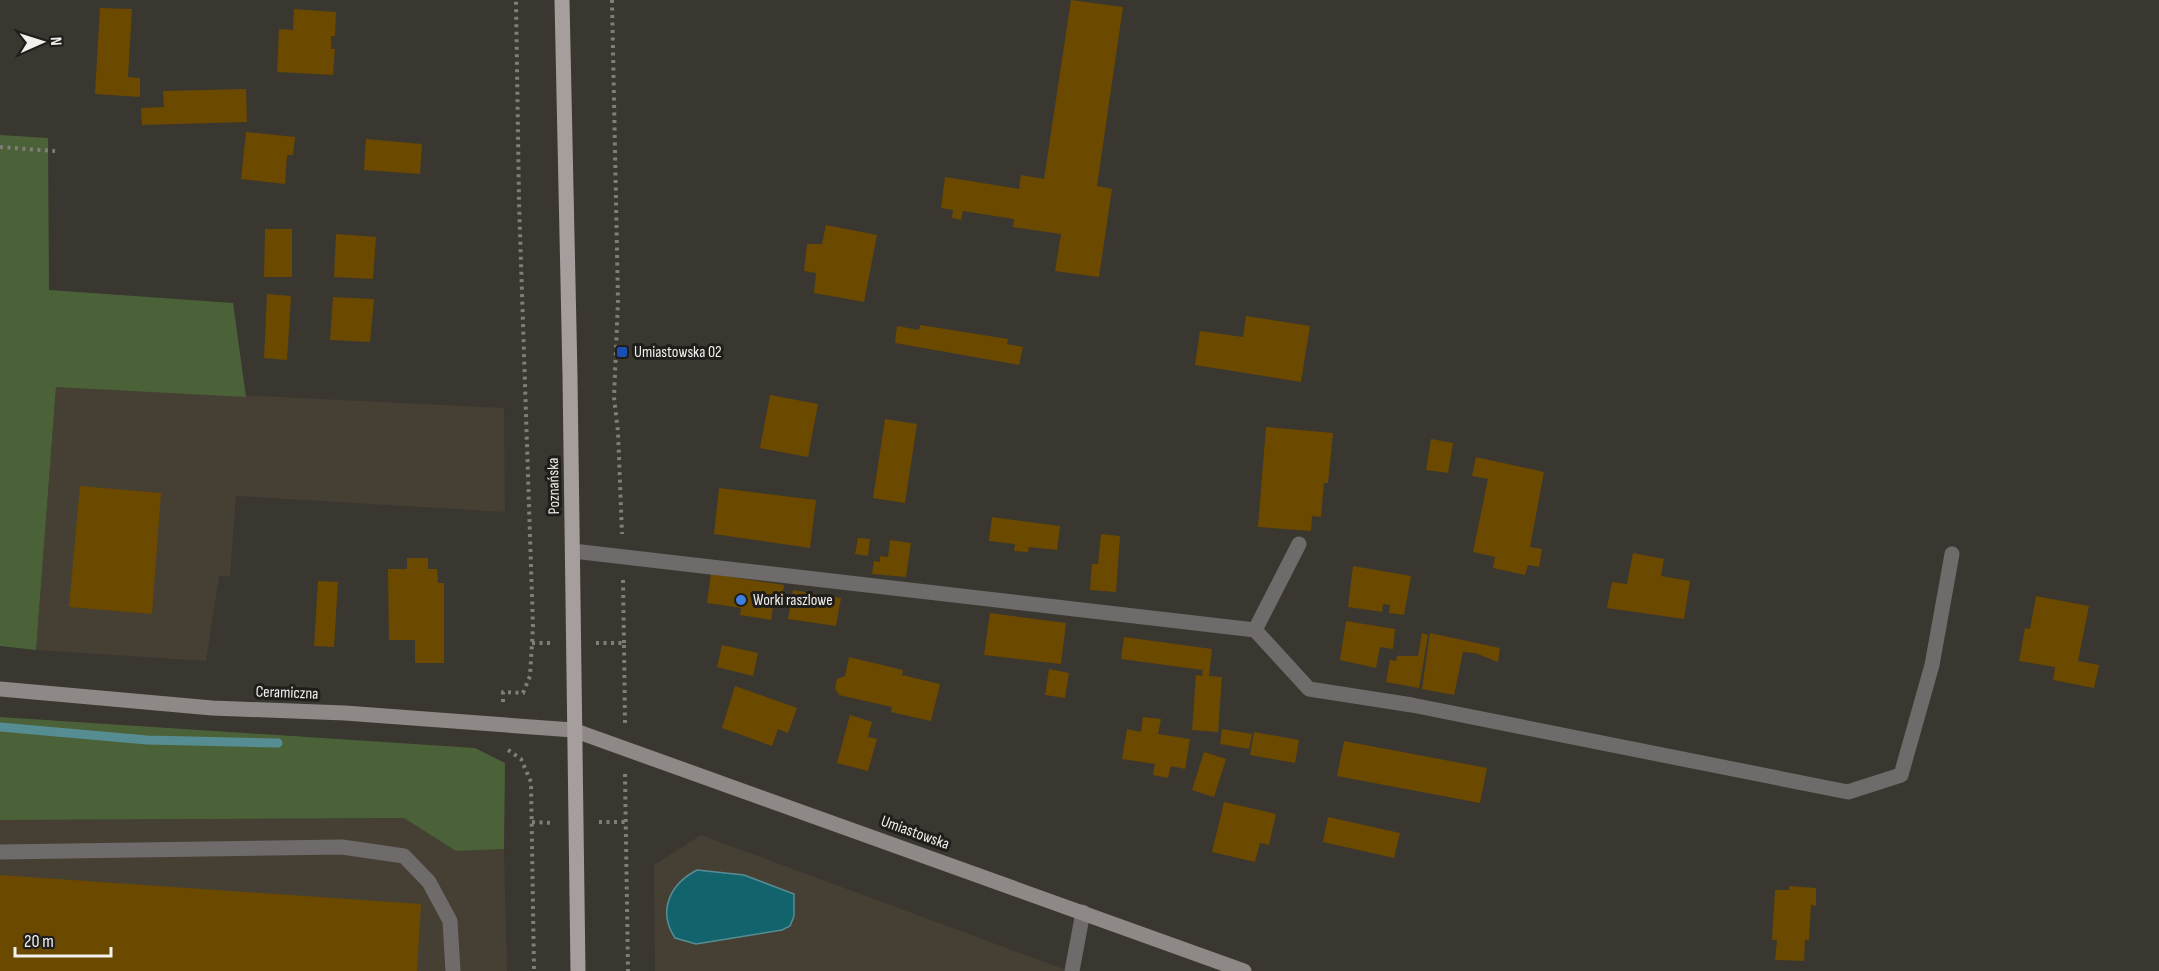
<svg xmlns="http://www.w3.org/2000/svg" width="2159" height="971" viewBox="0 0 2159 971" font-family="'Sofia Sans Condensed',sans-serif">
  <rect width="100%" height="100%" fill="#3a3630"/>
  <g fill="#463f33">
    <path d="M56,386L504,408L505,512L236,496L230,576H219L206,661L36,650Z"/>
    <path d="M405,818L456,851L504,849L507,971H0V820Z"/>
    <path d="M701,835L1069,971H655L654,865Z"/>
  </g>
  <g fill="#4b6239">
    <path d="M0,135L48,138L49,290L233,303L246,397L56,387L36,650L0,646Z"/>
    <path d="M0,717L475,748L505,763L504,849L456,851L404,818L0,820Z"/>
  </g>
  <path fill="#13636d" stroke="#568d93" stroke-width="1.5" d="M697,870L744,875L794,894V916L790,926L782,930L696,944L675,938C657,911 670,884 697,870Z"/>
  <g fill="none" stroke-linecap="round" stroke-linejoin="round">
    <path stroke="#568d93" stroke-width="9" d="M0,727L147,740L278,743"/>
  </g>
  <g fill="#6b4a00">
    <path d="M1071,0L1123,7L1097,186L1112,189L1099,277L1055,271L1061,234L1013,227L1014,219L963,211L961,220L952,218L953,210L941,208L945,177L1019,189L1021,175L1044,179Z"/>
    <path d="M100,8L132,9L128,77L140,78V97L95,94Z"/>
    <path d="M294,9L336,12L335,36H331V49H335L333,75L277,72L279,29L293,30Z"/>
    <path d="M246,89L247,122L142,125L141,108L164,107L163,91Z"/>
    <path d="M246,132L295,137L293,155H287L285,184L241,179Z"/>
    <path d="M366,139L422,144L420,174L364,170Z"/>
    <path d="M826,225L877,235L864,302L814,293L816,273L804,271L807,244H822Z"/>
    <path d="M265,229H292V277H264Z"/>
    <path d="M336,234L376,237L373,279L334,277Z"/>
    <path d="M267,294L291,296L287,360L264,358Z"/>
    <path d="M333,297L374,299L370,342L330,340Z"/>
    <path d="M1246,316L1310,326L1301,382L1195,365L1200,331L1243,337Z"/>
    <path d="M920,325L1008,339L1007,344L1023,347L1019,365L895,343L897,326L919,330Z"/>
    <path d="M770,395L818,404L808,457L760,448Z"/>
    <path d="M885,419L917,424L905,503L873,498Z"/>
    <path d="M1266,427L1333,433L1328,483H1324L1321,517L1312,516L1311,531L1258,527Z"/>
    <path d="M1431,439L1453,443L1448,473L1426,470Z"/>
    <path d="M1476,457L1544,472L1530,547L1542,549L1539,567L1528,565L1525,575L1493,568L1495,557L1473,552L1488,479L1472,476Z"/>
    <path d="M80,486L161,493L152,614L69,607Z"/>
    <path d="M719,488L816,500L810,548L714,534Z"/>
    <path d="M992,517L1060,526L1057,550L1029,547L1028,552L1014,551L1015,544L989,541Z"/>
    <path d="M1101,534L1120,536L1116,592L1090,590L1092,564H1098Z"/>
    <path d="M858,538L870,539L868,556L855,554Z"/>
    <path d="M890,540L911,543L906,577L872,574L874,561L880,562V556L888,557Z"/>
    <path d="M1633,553L1664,559L1661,576L1690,581L1684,619L1607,608L1612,582L1627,584Z"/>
    <path d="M407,558H428V569H437L438,583H444V663H415V640H389L388,569H407Z"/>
    <path d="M1353,566L1411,576L1404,615L1389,613L1390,605L1383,604L1382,612L1348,607Z"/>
    <path d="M711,574L784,585L782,597L775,596L771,620L740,615L741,608L707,603Z"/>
    <path d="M318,581L338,582L334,647L314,646Z"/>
    <path d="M793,590L841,598L836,626L788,619Z"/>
    <path d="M2036,596L2089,606L2078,661L2099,665L2094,688L2053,680L2055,667L2019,661L2025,628L2030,629Z"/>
    <path d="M990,613L1066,623L1061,664L984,655Z"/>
    <path d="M1346,621L1395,629L1393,649L1380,647L1376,668L1340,660Z"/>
    <path d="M1422,633L1428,635L1419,688L1386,682L1390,660L1396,661L1397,656H1418Z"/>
    <path d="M1430,633L1500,648L1498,662L1475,653L1463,652L1454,695L1422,689Z"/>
    <path d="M1124,637L1212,649L1209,676L1222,677L1218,732L1192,730L1196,675L1202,676L1203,670L1121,659Z"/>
    <path d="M722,645L758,653L753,676L717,667Z"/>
    <path d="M849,657L903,670L902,675L940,684L931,721L891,712L892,707L839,695L835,688L837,679L845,676Z"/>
    <path d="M1049,669L1069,673L1065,698L1045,695Z"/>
    <path d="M735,686L797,708L788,733L778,729L772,746L722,728Z"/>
    <path d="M850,715L872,722L868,737L877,739L868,771L837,763Z"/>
    <path d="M1143,717L1161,719L1158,734L1190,739L1185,769L1171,766L1168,778L1153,775L1155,764L1122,759L1127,729L1141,732Z"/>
    <path d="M1222,729L1252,734L1249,749L1220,744Z"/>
    <path d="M1254,732L1299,740L1295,763L1250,755Z"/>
    <path d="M1344,741L1487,768L1480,803L1337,776Z"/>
    <path d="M1204,752L1226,759L1214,797L1192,790Z"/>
    <path d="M1224,802L1276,814L1269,845L1260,843L1255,862L1212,852Z"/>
    <path d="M1328,817L1400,833L1394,858L1323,842Z"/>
    <path d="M0,875L421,904L417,971H0Z"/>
    <path d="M1789,886L1816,888V906L1811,905L1809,940H1805L1804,961L1775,960L1777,940H1772L1775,890H1789Z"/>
  </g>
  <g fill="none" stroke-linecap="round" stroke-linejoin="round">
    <g stroke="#817e79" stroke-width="4" stroke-dasharray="3 4.5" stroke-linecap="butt">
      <path d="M612,0L618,301L614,397L618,432L622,534"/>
      <path d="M0,147L55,151"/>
      <path d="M623,580L624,643"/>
      <path d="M532,643H550"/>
      <path d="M596,643H624L625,724"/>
      <path d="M503,702V692L523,693L530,676L533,627L519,202L516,0"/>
      <path d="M508,750L521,759L531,782L534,971"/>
      <path d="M625,774L628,971"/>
      <path d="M532,822L553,823"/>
      <path d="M599,822H626"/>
    </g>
    <g stroke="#6f6b6a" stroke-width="15">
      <path d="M0,852L342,847L404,856L429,882L450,921L453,971"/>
      <path d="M1072,971L1083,912"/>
    </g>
    <g stroke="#6f6b6a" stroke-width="15">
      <path d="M1299,544L1255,630L1309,689L1412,705L1848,792L1901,775L1932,665L1952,554"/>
      <path d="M573,551L1255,630"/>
    </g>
    <path stroke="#8e8886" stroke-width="15" d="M0,689L212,708L345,713L573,730L1244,971"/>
    <path stroke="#a69e9c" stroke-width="15" d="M562,0L570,376L578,971"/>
  </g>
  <rect fill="#1a4fb4" stroke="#201e1b" stroke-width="2" x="616" y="346" width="12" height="12" rx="3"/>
  <circle fill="#3f7fe0" stroke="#201e1b" stroke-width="2" cx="741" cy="600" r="6"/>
  <g text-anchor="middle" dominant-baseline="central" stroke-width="6" stroke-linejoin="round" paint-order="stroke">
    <g font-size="16" fill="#f2f0ec" stroke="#201e1b" text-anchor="start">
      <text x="634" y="352">Umiastowska 02</text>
      <text x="753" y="600">Worki raszlowe</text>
    </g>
    <g font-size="16" fill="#f2f0ec" stroke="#201e1b">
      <text transform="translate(554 486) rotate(-91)">Poznańska</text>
      <text transform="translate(287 693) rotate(2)">Ceramiczna</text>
      <text transform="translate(915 833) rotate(20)">Umiastowska</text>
    </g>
  </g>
  <g transform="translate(42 42) rotate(87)" stroke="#201e1b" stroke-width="4.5" paint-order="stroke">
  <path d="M0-4.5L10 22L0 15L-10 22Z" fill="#f2f0ec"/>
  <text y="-9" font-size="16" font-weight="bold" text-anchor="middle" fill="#f2f0ec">N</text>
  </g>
  <path d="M15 947v9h96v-9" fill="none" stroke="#f2f0ec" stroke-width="3"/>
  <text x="24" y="947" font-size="18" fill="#f2f0ec" stroke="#201e1b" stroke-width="4.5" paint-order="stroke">20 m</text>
</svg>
